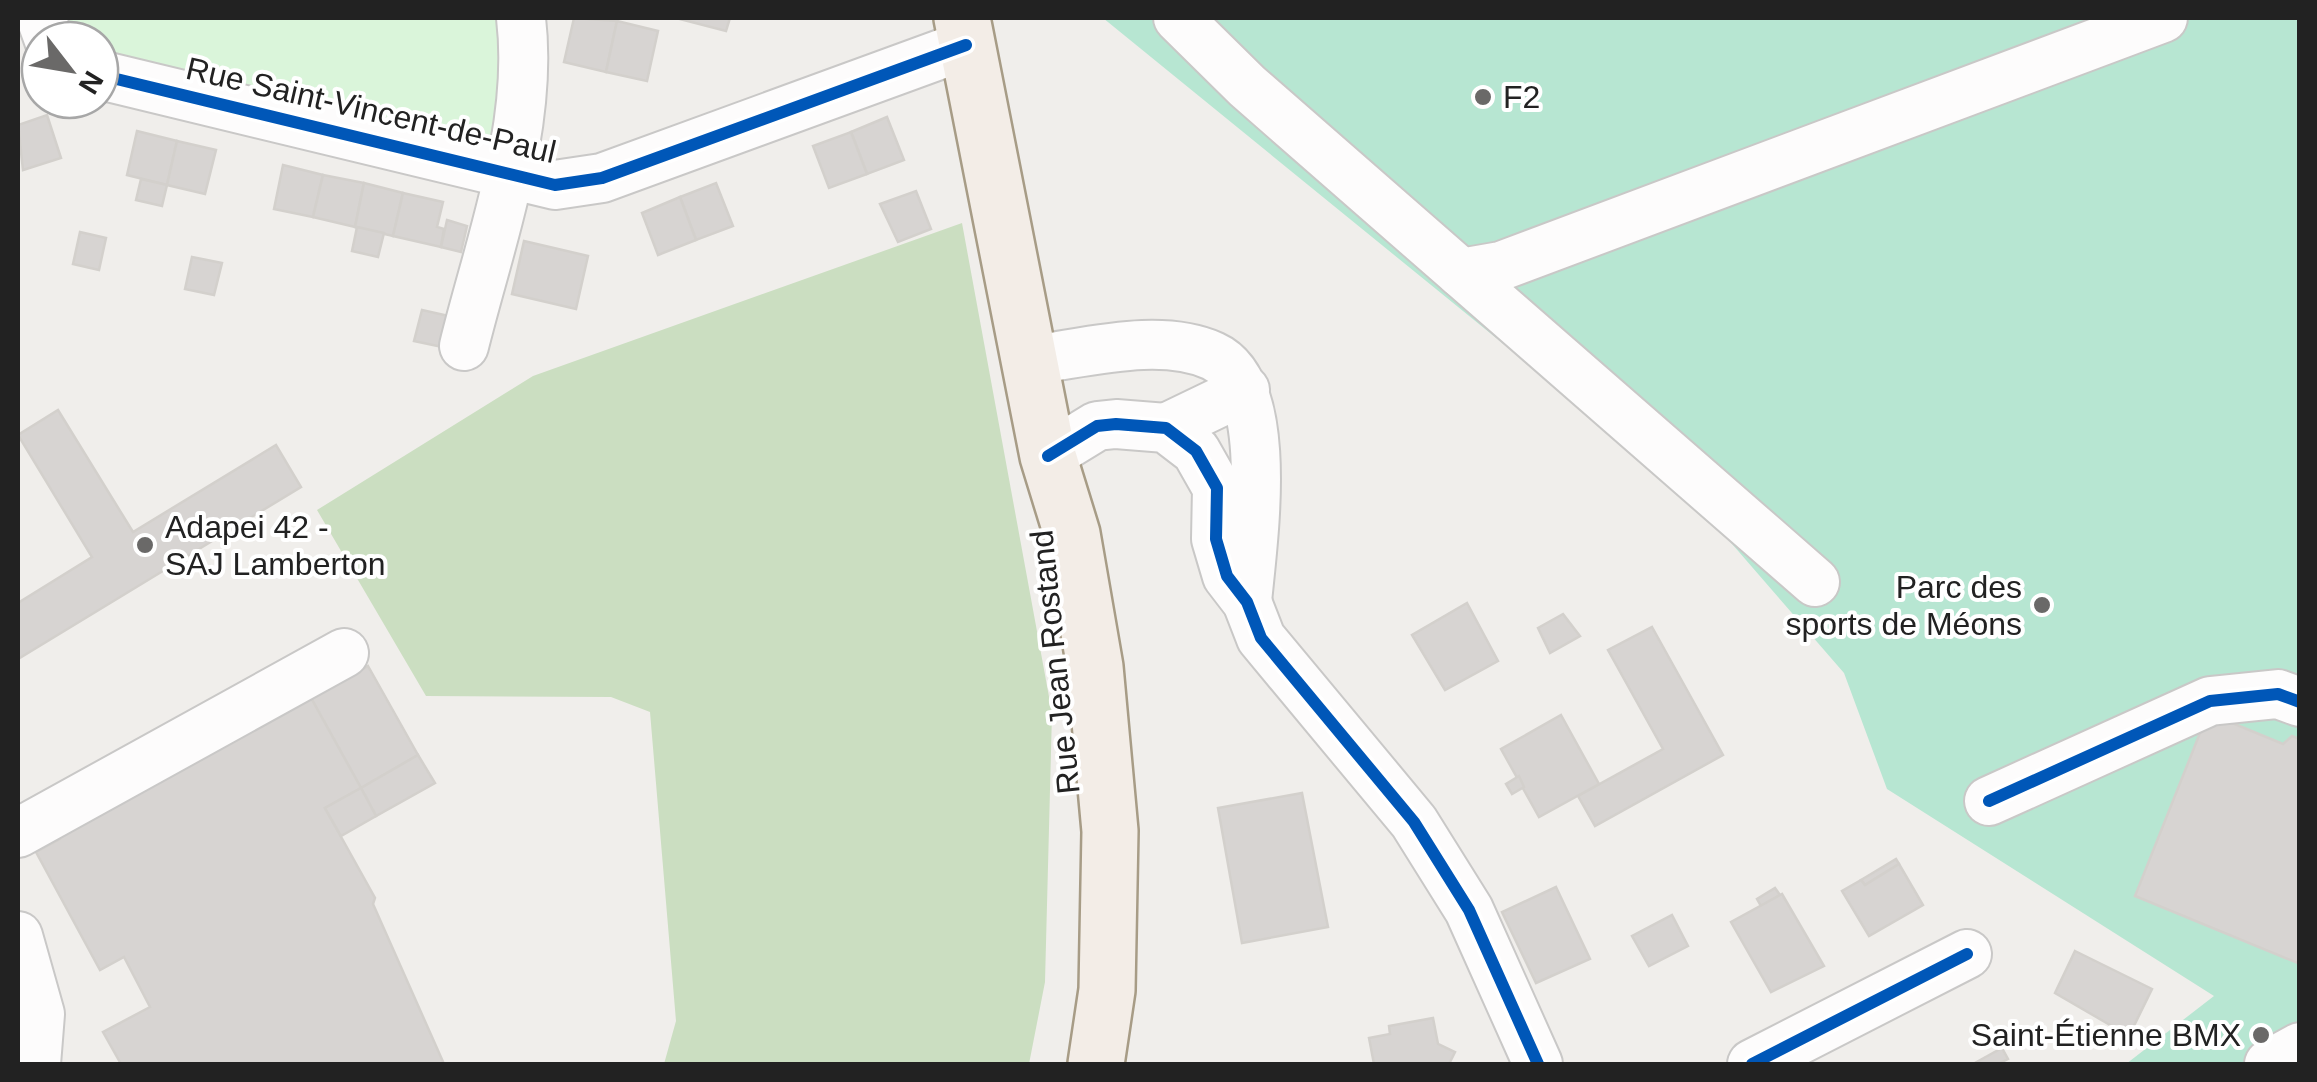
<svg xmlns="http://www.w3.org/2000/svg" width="2317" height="1082" viewBox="0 0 2317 1082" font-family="Arial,sans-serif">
  <rect width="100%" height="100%" fill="#f0eeeb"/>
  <path fill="#cbdec1" d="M962,223L1052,713L1045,982L1029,1064H664L676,1021L650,712L611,697L426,696L317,510L533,376Z"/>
  <path fill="#daf5da" d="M48,18H506L495,134L479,150L100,63V40H56Z"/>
  <path fill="#b7e6d2" d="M1103,18H2299V1064H2126L2214,996L1887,789L1844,673L1726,537L1560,390Z"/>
  <g fill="#d7d4d2" stroke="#d3d0cc" stroke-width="2.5">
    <path d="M574,18L617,21L606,72L564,62Z"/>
    <path d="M676,18H730L726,31Z"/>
    <path d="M617,21L658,31L647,81L606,72Z"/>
    <path d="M47,115L61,158L23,170L18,125Z"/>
    <path d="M887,117L904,160L867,174L851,132Z"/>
    <path d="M137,131L177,141L167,185L127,175Z"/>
    <path d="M851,132L867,174L829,188L813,146Z"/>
    <path d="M177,141L216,150L205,194L167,185Z"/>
    <path d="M283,165L323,175L313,217L274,209Z"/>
    <path d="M323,175L364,183L355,227L313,217Z"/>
    <path d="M141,179L167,185L162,206L136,200Z"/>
    <path d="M364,183L403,193L393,236L355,227Z"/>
    <path d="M716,183L733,226L696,240L680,197Z"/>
    <path d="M916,191L931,229L898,242L880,204Z"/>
    <path d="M403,193L443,202L437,227L444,229L441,247L393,236Z"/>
    <path d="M680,197L696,240L658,255L642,213Z"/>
    <path d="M447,220L467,226L461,252L441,247Z"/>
    <path d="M357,227L384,233L378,257L352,251Z"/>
    <path d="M80,232L106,238L99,270L73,264Z"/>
    <path d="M524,241L588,256L576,309L512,294Z"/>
    <path d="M192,257L222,263L214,295L185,289Z"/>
    <path d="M422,310L453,317L447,348L414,341Z"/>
    <path d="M58,410L133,532L276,445L301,487L18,659V603L92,557L18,435Z"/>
    <path d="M1467,603L1498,661L1445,690L1412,635Z"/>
    <path d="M1563,614L1580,636L1550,653L1538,628Z"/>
    <path d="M1652,627L1723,755L1595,826L1578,796L1663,749L1608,650Z"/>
    <path d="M368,666L418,755L361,788L311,698Z"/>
    <path d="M311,698L361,788L325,808L375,898L373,904L444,1064H121L103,1032L150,1007L124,957L100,970L36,852L60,839L58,835Z"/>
    <path d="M2208,713L2283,744L2292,736L2300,739V964L2135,896Z"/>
    <path d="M1561,715L1599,784L1539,817L1501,749Z"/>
    <path d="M418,755L435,783L376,816L361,788Z"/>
    <path d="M1519,776L1524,787L1512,794L1506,784Z"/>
    <path d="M361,788L376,816L341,836L325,808Z"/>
    <path d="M1302,793L1328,927L1242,943L1218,808Z"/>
    <path d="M1896,859L1899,864L1865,885L1861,880Z"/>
    <path d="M1899,864L1923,905L1869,936L1842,891L1861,880L1865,885Z"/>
    <path d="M1556,887L1590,959L1536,983L1502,912Z"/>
    <path d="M1775,888L1780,895L1761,906L1757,899Z"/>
    <path d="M1782,894L1824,966L1771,992L1731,922Z"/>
    <path d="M1672,915L1688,946L1649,966L1632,936Z"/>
    <path d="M2075,951L2152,989L2129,1036L2055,993Z"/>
    <path d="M1433,1018L1438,1044L1455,1052L1449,1064H1374L1369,1038L1390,1034L1389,1026Z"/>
    <path d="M2002,1048L2008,1059L1998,1064H1973Z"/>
  </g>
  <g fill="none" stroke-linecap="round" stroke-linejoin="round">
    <defs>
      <g id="minor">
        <path d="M41,18L49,40"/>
        <path d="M1178,18L1247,86L1461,273L1501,266L2163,18"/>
        <path d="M100,75L555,185L602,178L966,45"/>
        <path d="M1461,273L1815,582"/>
        <path d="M464,346C490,241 534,126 521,18"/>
        <path d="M1031,360C1086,353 1160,332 1213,356C1277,385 1252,545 1247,602"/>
        <path d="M1166,428L1245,390"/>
        <path d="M1048,456L1097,426L1116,424L1166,428L1196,451L1217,488L1216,539L1227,576L1247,602L1261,638L1414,822L1469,910L1538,1064"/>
        <path d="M1989,801L2210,701L2278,694L2300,702"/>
        <path d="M18,833L344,653"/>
        <path d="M18,936L40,1014L36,1064"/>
        <path d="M1752,1064L1967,954"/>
        <path d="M2269,1064L2300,1047"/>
      </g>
      <path id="major" d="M962,18L1048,456L1072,534L1095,667L1110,831L1107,990L1096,1064"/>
    </defs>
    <use href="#minor" stroke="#c9c8c7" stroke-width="52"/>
    <use href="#major" stroke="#a79c86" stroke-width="60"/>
    <use href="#minor" stroke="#fdfcfc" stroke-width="48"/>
    <use href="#major" stroke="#f3ede7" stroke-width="55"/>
    <defs>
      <g id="cycleway">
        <path d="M100,75L555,185L602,178L966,45"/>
        <path d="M1048,456L1097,426L1116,424L1166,428L1196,451L1217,488L1216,539L1227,576L1247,602L1261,638L1414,822L1469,910L1538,1064"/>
        <path d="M1989,801L2210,701L2278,694L2300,702"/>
        <path d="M1752,1064L1967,954"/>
      </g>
    </defs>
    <use href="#cycleway" stroke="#fff" stroke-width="19"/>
    <use href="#cycleway" stroke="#0057b8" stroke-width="12"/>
  </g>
  <g fill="#6a6968" stroke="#fff" stroke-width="4">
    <circle cx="1483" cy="97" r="10"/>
    <circle cx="145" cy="545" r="10"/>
    <circle cx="2042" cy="605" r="10"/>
    <circle cx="2261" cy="1035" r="10"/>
  </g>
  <g text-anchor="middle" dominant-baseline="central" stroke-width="8" stroke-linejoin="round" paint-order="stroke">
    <g font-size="32" fill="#222" stroke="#fff" text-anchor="start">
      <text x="1503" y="97">F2</text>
      <text x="165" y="527">Adapei 42 -<tspan x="165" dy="37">SAJ Lamberton</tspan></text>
      <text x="2022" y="587" text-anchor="end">Parc des<tspan x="2022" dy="37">sports de Méons</tspan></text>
      <text x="2241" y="1035" text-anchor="end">Saint-Étienne BMX</text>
    </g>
    <g font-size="32" fill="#222" stroke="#fff">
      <text transform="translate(371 110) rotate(13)">Rue Saint-Vincent-de-Paul</text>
      <text transform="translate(1055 662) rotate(-96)">Rue Jean Rostand</text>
    </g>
  </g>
  <rect width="2317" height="1082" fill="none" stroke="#222222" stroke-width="40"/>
  <g transform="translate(70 70) rotate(121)"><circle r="48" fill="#ffffff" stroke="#a7a7a7" stroke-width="2.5"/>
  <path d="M0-8L18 38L0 25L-18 38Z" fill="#6a6968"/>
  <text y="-15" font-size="28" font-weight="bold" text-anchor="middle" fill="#222222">N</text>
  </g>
</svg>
